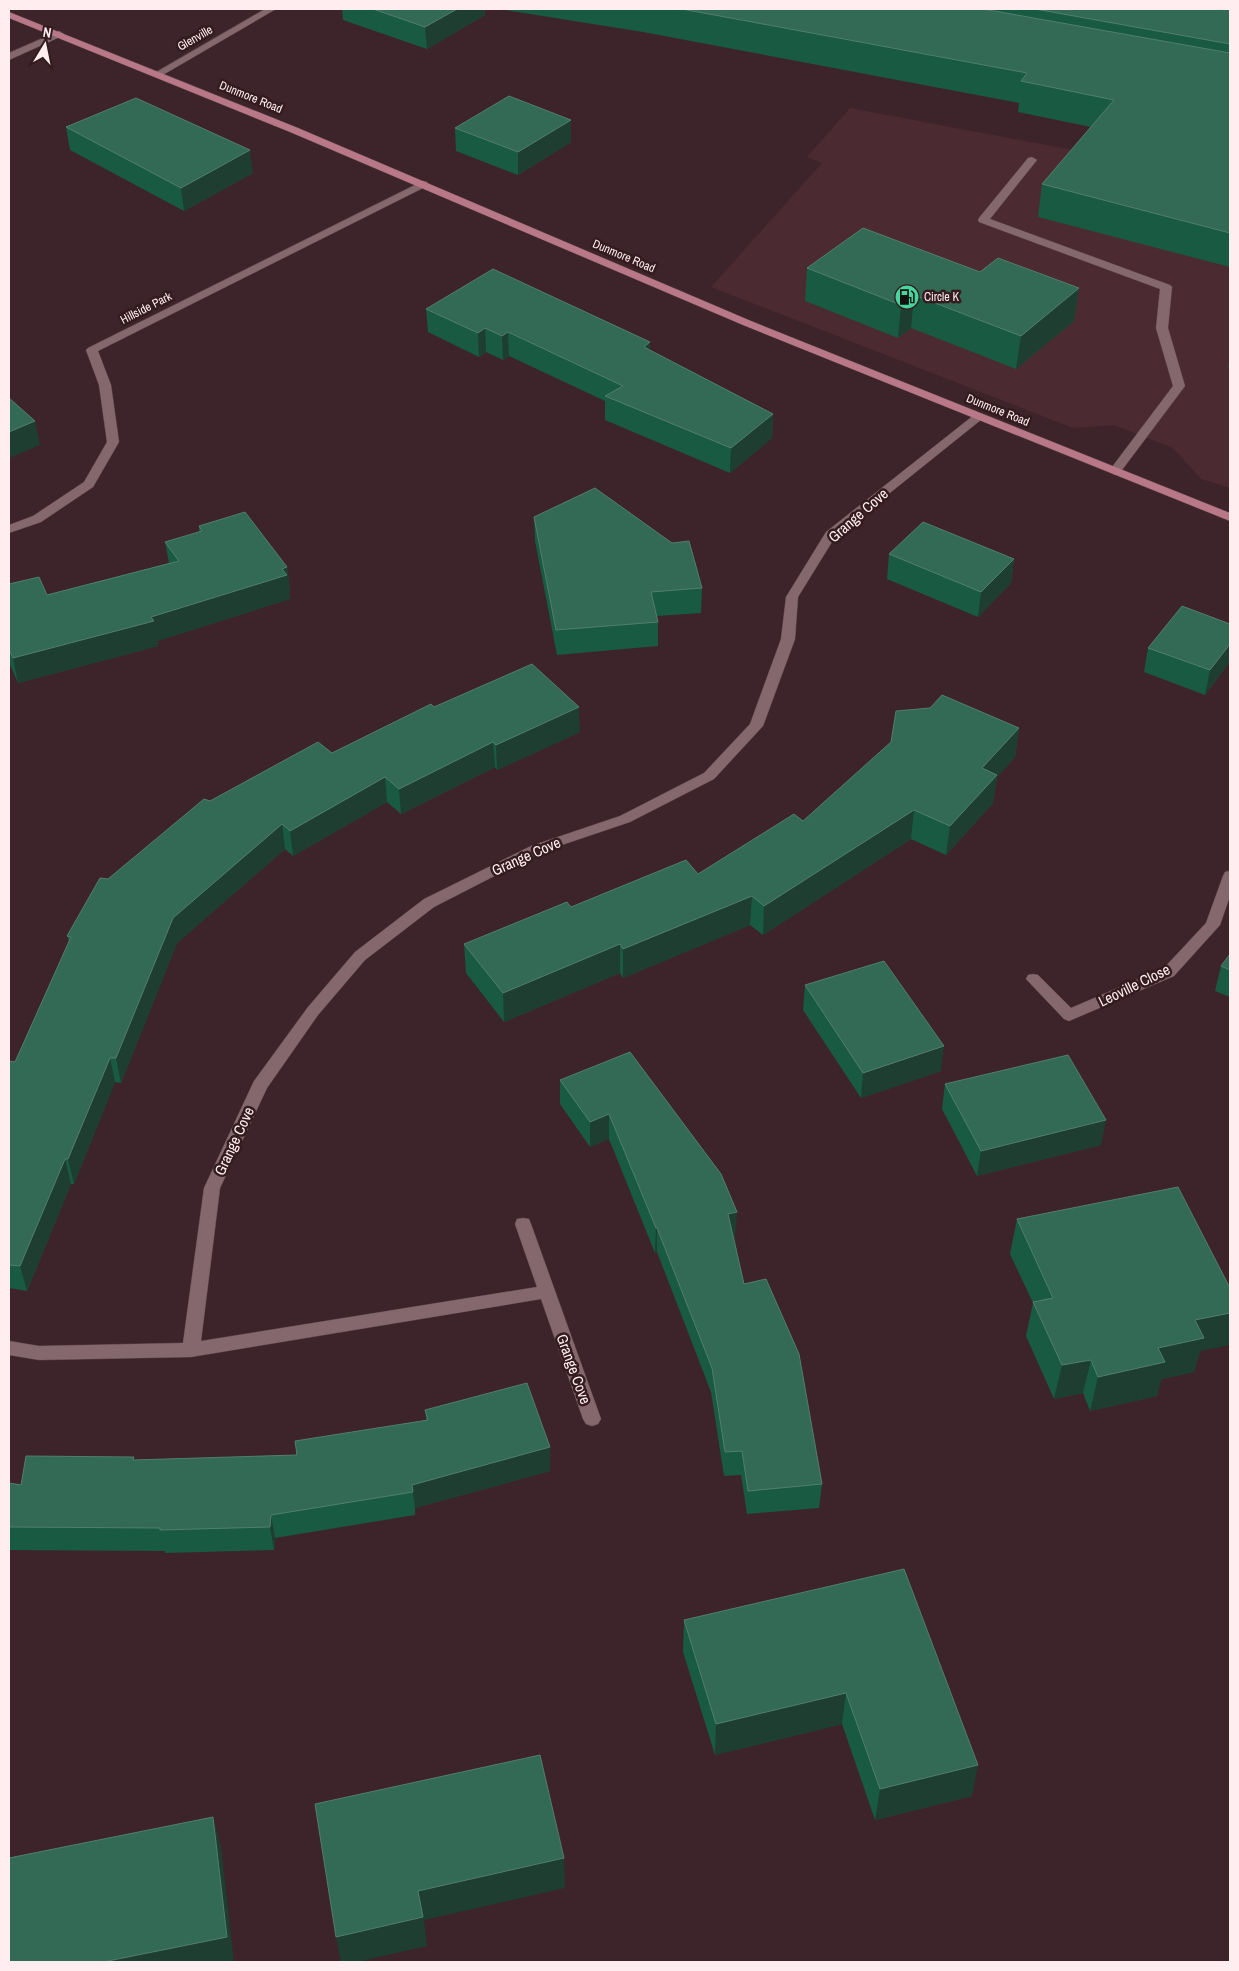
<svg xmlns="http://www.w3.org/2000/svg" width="1239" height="1971" viewBox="0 0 1239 1971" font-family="'Archivo Narrow',sans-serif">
  <rect width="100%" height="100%" fill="#3d242a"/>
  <path fill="#4b2a32" d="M850,108L1094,154L1230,186V488L1201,479L1173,448L1114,425L1073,428L711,287L822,163L807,157Z"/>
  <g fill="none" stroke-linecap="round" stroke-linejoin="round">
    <defs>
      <g id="minor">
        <path d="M265,9H276L161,76H155L153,74Z"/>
        <path d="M59,31L64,34L62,36L9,60V53Z"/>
        <path d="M1032,157L1037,160L990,219L1170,285L1172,287L1168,328L1185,386L1119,474L1115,475L1109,471L1173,386L1156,328L1160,289L979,222L978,220L979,218L1028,158Z"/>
        <path d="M423,181L427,182L428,184L427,186L98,351L111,385L119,442L93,487L41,522L9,533V525L33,516L84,482L107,442L99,385L86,350L88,348Z"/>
        <path d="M978,413L984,417L982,419L835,537L798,597L795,639L763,726L714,779L630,822L541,852L434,907L365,960L318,1015L267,1088L220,1188L201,1341L537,1287L515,1224L517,1219L523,1218L529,1219L531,1224L601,1419L598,1424L592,1426L586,1424L583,1419L541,1299L191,1357L39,1360L9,1355V1341L39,1346L183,1343L204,1188L254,1081L308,1007L355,952L424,899L531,846L620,816L704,773L750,724L781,639L786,597L826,532L974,415Z"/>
        <path d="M1230,871V896L1220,925L1174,976L1069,1021L1064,1019L1026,979L1028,975L1033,974L1038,975L1071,1008L1164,968L1206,923L1223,876L1225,872Z"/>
      </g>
      <path id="major" d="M9,12L298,128L751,321L1230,513V521L743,325L290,132L9,18Z"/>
    </defs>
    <use href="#minor" stroke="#584347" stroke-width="1"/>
    <use href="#major" stroke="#584347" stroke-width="1"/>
    <use href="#minor" fill="#85686e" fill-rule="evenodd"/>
    <use href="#major" fill="#b97887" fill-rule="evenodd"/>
  </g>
  <g fill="#195a43">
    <path d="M342,9H485V15L427,49L343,20Z"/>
    <path d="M499,9H1230V267L1038,217L1042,184L1091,127L1018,112L1019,103L643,32Z"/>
    <path d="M571,120V142L518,175L456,151L455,128Z"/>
    <path d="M66,127L253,173L184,211L70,150Z"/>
    <path d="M807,268L980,272L1079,288L1074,321L1016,369L911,328L898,338L805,301Z"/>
    <path d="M426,309L650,342V350L773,414L772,438L730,473L605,420V401L509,356L503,360L486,352L479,357L428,332Z"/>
    <path d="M1230,357V368L1228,367Z"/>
    <path d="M534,517L702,588L701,613L657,616L658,622V646L557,655L535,541Z"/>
    <path d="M199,526L287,567L290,591L289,592L290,599L157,641L158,646L18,683L9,662V584L47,595L169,563L165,542L199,532Z"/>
    <path d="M889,554L1014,559L1011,583L978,617L887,579Z"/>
    <path d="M1230,624V661L1205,695L1144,672L1148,648Z"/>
    <path d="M434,707L580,732L497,770L495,767L401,814L387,802L293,856L285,849L177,943L121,1083L115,1082L74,1184H71L27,1291L9,1288V1062H15L69,942L67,936L108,879L210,801L332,753Z"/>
    <path d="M1019,728L1015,757L997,777L993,803L946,855L911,839L763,935L750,925L623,978L620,973L504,1022L466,973L464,944L571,907L698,874L803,821Z"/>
    <path d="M1230,954V997L1215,991L1221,966Z"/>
    <path d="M805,985L941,1071L861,1098L803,1010Z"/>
    <path d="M630,1052L735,1236L734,1237L744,1284L822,1484L819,1508L747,1514L741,1475L724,1476L711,1392L657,1252L655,1253L609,1139L590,1147L560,1104V1080Z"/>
    <path d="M945,1084L1101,1145L977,1176L942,1109Z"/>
    <path d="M1017,1219L1200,1351L1194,1372L1161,1379L1157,1396L1090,1411L1083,1393L1054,1399L1026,1336L1033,1303L1010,1254Z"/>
    <path d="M425,1410L550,1471L415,1508V1515L275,1538L274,1550L165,1553V1551L9,1550V1483L21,1485L134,1457V1460L297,1455L426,1421Z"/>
    <path d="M904,1569L972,1796L875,1820L842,1724L715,1755L683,1652L684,1620Z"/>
  </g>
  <g fill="#1d3e31">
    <path d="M457,9H485V15L427,49L425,27Z"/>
    <path d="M571,120V142L518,175V152Z"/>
    <path d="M250,150L253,173L184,211L181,188Z"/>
    <path d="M1079,288L1074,321L1016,369L1021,336Z"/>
    <path d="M914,295L911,328L898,338L901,305Z"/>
    <path d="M485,328L486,352L479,357L478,333Z"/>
    <path d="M508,332L509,356L503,360L502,336Z"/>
    <path d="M650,342V366L644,347Z"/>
    <path d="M773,414L772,438L730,473L731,448Z"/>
    <path d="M35,421L40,445L9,458V432Z"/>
    <path d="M1014,559L1011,583L978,617L981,592Z"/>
    <path d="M287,567L290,591L289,592L290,599L157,641L158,646L18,683L13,658L151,617Z"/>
    <path d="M1230,644V661L1205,695L1210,670Z"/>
    <path d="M579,707L580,732L497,770L496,745Z"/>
    <path d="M1019,728L1015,757L997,777L993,803L946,855L950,826L982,768Z"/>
    <path d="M493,742L495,767L401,814L399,789Z"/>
    <path d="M385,777L387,802L293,856L290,831Z"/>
    <path d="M914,810L911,839L763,935L764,906Z"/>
    <path d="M282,824L285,849L177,943L121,1083L116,1058L173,918Z"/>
    <path d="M752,896L750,925L623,978V949Z"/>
    <path d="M620,944V973L504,1022L503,993Z"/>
    <path d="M944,1046L941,1071L861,1098L863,1073Z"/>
    <path d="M110,1058L115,1082L74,1184L68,1159Z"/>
    <path d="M609,1114V1139L590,1147V1122Z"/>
    <path d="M1106,1120L1101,1145L977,1176L981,1151Z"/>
    <path d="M65,1159L71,1184L27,1291L20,1266Z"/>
    <path d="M737,1212L735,1236L727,1238L728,1214Z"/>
    <path d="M656,1228H657V1252L655,1253Z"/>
    <path d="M1230,1313V1345L1200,1351L1194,1372L1161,1379L1157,1396L1090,1411L1098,1377L1158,1348L1195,1320Z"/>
    <path d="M1091,1360L1083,1393L1054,1399L1062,1365Z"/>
    <path d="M550,1447V1471L415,1508L412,1485Z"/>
    <path d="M271,1515L275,1538L274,1550L270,1527Z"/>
    <path d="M846,1693L842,1724L715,1755L716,1724Z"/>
    <path d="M978,1765L972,1796L875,1820L880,1789Z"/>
    <path d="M213,1817L221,1847L234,1962H103Z"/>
    <path d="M564,1858L565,1888L424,1920L427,1946L357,1962H341L336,1937L418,1891Z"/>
  </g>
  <g fill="#326a56" stroke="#527e6e">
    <path d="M373,9H457L425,27Z"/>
    <path d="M682,9H983L1230,53V233L1042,184L1114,100L1021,81L1027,73Z"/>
    <path d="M1035,9H1230V44Z"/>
    <path d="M509,96L571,120L518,152L455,128Z"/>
    <path d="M136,98L250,150L181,188L66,127Z"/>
    <path d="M863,228L980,272L998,258L1079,288L1021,336L914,295L901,305L807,268Z"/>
    <path d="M493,269L650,342L644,347L773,414L731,448L605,396L623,386L508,332L502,336L485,328L478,333L426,309Z"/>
    <path d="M9,398L35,421L9,432Z"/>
    <path d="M595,488L672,543L689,541L702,588L651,592L658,622L556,630L534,517Z"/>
    <path d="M245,512L287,567L282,569L287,575L151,617L154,621L13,658L9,649V584L39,577L47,595L179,561L165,542L202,531L199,526Z"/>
    <path d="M923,522L1014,559L981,592L889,554Z"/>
    <path d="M1182,606L1230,624V644L1210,670L1148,648Z"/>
    <path d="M532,664L579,707L496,745L493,742L399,789L385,777L290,831L282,824L173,918L116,1058H110L68,1159H65L20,1266L9,1265V1061L15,1062L71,937L67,936L100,878L108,879L204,799L210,801L318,742L332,753L431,704L434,707Z"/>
    <path d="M942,695L1019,728L982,768L997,775L950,826L914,810L764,906L752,896L623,949L620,944L503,993L464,944L567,902L571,907L686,860L698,874L794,814L803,821L891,742L896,711L930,708Z"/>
    <path d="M1230,954V970L1221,966Z"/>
    <path d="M884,961L944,1046L863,1073L805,985Z"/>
    <path d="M630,1052L721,1174L737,1212L728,1214L744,1284L766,1279L799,1354L822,1484L748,1491L742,1451L725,1452L712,1368L657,1228H656L609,1114L590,1122L560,1080Z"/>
    <path d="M1068,1055L1106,1120L981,1151L945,1084Z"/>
    <path d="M1178,1187L1230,1288V1313L1195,1320L1204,1338L1158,1348L1165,1362L1098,1377L1091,1360L1062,1365L1033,1302L1053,1298L1017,1219Z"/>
    <path d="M527,1383L550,1447L412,1485L413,1492L271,1515L270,1527L160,1530V1528L9,1527V1483L21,1485L26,1456L134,1457L133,1460L297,1455L295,1441L428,1420L425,1410Z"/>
    <path d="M904,1569L978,1765L880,1789L846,1693L716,1724L684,1620Z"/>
    <path d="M540,1755L564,1858L418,1891L423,1917L336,1937L315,1804Z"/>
    <path d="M213,1817L227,1937L103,1962H9V1858Z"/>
  </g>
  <defs>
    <symbol id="fuel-disc" viewBox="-11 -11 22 22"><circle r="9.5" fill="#47d49d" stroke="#331b20"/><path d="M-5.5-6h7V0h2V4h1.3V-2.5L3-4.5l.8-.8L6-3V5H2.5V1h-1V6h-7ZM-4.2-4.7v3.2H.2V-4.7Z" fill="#111"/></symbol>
  </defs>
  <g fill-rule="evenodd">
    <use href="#fuel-disc" x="893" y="283" width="28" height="28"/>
  </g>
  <g text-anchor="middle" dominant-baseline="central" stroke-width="5" stroke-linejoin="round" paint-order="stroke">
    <g font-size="12" fill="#ffedf0" stroke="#331b20">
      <text transform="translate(195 38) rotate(-30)">Glenville</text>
      <text transform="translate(251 97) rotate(22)">Dunmore Road</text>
      <text transform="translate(624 256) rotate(23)">Dunmore Road</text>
      <text transform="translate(146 308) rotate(-27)">Hillside Park</text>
      <text transform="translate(998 410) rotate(22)">Dunmore Road</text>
    </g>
    <g font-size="12" fill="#ffedf0" stroke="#331b20" text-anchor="start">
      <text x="924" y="297">Circle K</text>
    </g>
    <g font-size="15" fill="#ffedf0" stroke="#331b20">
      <text transform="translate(858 515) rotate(-41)">Grange Cove</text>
      <text transform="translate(526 856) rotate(-24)">Grange Cove</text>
      <text transform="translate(1134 985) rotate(-26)">Leoville Close</text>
      <text transform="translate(234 1141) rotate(-65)">Grange Cove</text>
      <text transform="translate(574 1369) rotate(70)">Grange Cove</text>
    </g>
  </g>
  <rect width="1239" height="1971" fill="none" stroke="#ffedf0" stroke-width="20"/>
  <g transform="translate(45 45) rotate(10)" stroke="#331b20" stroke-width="4" paint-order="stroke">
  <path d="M0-4L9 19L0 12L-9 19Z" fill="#ffedf0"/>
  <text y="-8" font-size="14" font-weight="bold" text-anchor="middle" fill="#ffedf0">N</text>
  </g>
</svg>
